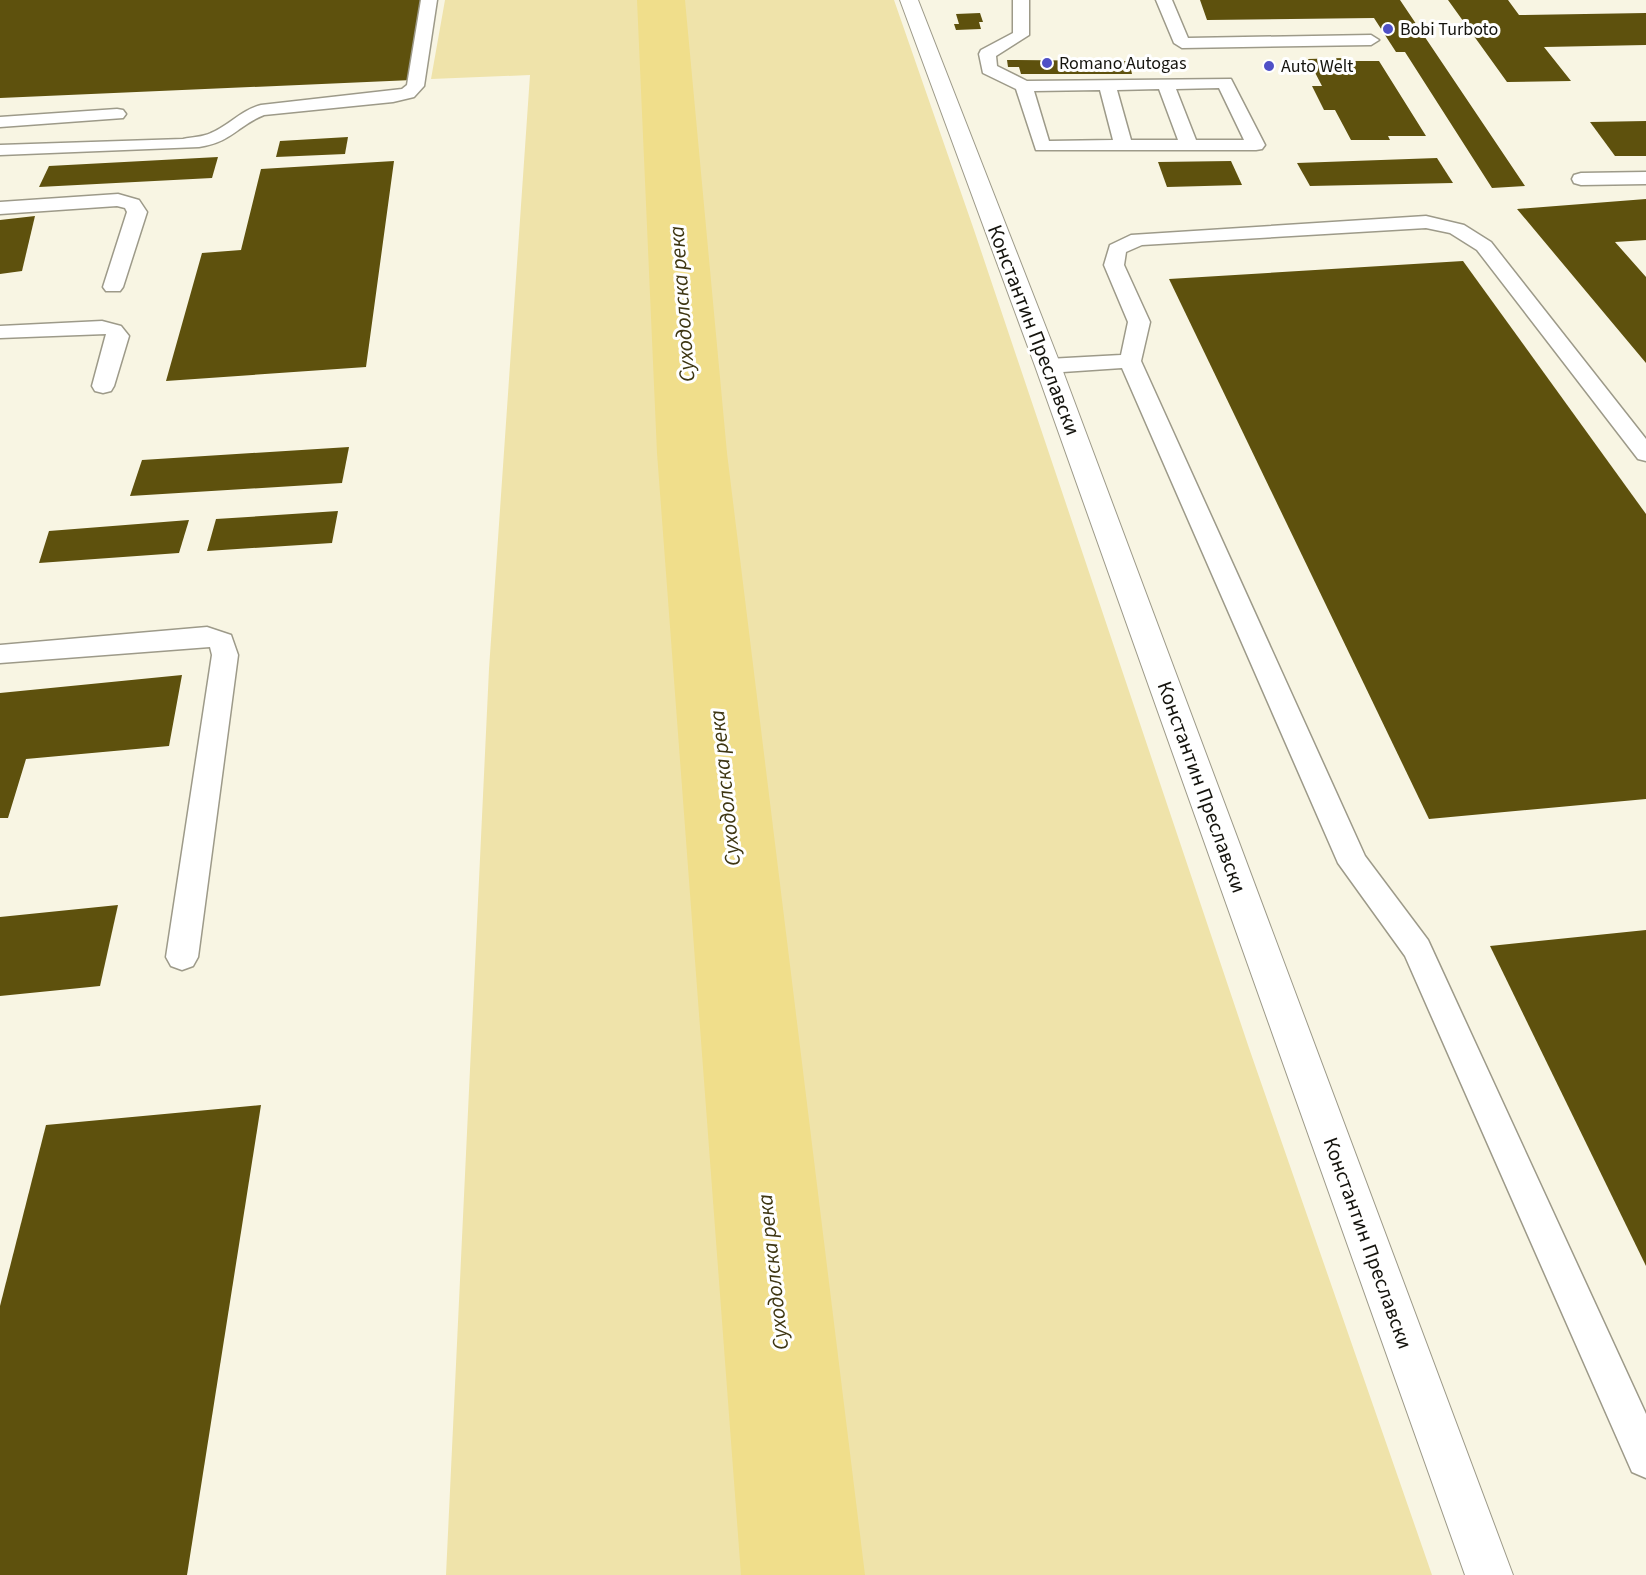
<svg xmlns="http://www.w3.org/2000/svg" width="1646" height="1575" viewBox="0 0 1646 1575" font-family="'Source Sans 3',sans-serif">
  <rect width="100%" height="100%" fill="#f8f5e3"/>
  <path fill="#efe3aa" d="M445,0H894L974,230L1249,1048L1432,1575H446L489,669L530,75L431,79Z"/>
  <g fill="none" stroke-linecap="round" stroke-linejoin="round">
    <path fill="#f0de8b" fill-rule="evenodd" d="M637,0H685L727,453L865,1575H741L657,453Z"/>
  </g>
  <g fill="#5e510d">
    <path d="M0,0H426L412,80L0,98Z"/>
    <path d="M1200,0H1400L1525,186L1492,188L1405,52H1396L1374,18L1207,20Z"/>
    <path d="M1448,0H1508L1519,15L1646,13V45L1544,47L1571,81L1507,82Z"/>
    <path d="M980,13L983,22H979L981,29L956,30L954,24H959L956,14Z"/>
    <path d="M1343,58L1346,61H1379L1426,136H1388L1390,140H1351L1335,110H1324L1312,86H1322L1308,59Z"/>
    <path d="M1007,60L1129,61L1132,74H1021L1019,67H1008Z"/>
    <path d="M1646,121V156H1615L1590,122Z"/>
    <path d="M348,137L345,154L276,157L280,141Z"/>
    <path d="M218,157L212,178L39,187L49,166Z"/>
    <path d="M1437,158L1453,183L1310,186L1297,163Z"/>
    <path d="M394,161L366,367L166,381L202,253L241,250L261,169Z"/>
    <path d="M1231,161L1242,185L1167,187L1158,162Z"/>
    <path d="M1646,199V240L1615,242L1646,277V363L1517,209Z"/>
    <path d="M35,216L22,271L0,274V220Z"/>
    <path d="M1463,261L1646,514V799L1429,819L1169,279Z"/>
    <path d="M349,447L342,483L130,496L142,460Z"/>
    <path d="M338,511L332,543L207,551L216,519Z"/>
    <path d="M189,520L179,553L39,563L49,531Z"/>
    <path d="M182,675L169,746L26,759L8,818H0V693Z"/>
    <path d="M118,905L100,986L0,996V917Z"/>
    <path d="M1646,930V1266L1490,946Z"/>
    <path d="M261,1105L187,1575H0V1306L46,1125Z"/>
  </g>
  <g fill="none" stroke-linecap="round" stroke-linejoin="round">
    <defs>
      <g id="service">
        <path d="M421,0H437L424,86L414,97L393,102L264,115C237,126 232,142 199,147L0,155V145L183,139C192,137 203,137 211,133C230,125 241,110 261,105L402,89L407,85Z"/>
        <path d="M1013,0H1029V35L996,56L997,66L1027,81L1231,79L1265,145L1262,149L1256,150H1036L1016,89L983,73L979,54L981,50L1013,33ZM1219,88L1244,140H1196L1176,89ZM1159,89L1178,140H1131L1117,90ZM1100,90L1113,140L1049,141L1034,91Z"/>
        <path d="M1156,0H1172L1188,38L1371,35L1379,40L1371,45L1182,48L1174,43Z"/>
        <path d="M117,109L123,110L126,114L123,118L0,127V117Z"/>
        <path d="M1646,172V184L1581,185L1574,183L1572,179L1574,175L1581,173Z"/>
        <path d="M118,194L139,200L147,212L123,287L120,291H106L103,287L127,212L125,208L117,206L0,214V202Z"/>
        <path d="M1426,216L1464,225L1491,242L1646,439V461L1638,459L1477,250L1450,233L1426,228L1142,245L1126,252L1124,265L1150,322L1141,361L1365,856L1428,940L1646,1414V1478L1632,1472L1405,956L1338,863L1122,368L1048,373L1040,371L1037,366L1040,361L1048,359L1121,355L1128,322L1104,265L1110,245L1131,235Z"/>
        <path d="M102,321L121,326L129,336L114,386L111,391L103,393L95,391L92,386L106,334L0,338V326Z"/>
        <path d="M207,627L231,635L238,655L198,957L193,966L182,970L171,966L166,957L212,655L210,647L0,663V645Z"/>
      </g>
      <path id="minor" d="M900,0H918L1061,366L1513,1575H1465L1035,366Z"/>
    </defs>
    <use href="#service" stroke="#9d9a89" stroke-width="3"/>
    <use href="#minor" stroke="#9d9a89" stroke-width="2"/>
    <use href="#service" fill="#fff" fill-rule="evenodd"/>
    <use href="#minor" fill="#fff" fill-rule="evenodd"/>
  </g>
  <g fill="#4f50c6" stroke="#fff" stroke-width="2">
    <circle cx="1388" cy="29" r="6"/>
    <circle cx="1047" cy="63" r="6"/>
    <circle cx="1269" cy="66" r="6"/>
  </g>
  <g text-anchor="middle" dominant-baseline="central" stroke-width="6" stroke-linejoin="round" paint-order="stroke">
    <g font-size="18" fill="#15140e" stroke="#fff" text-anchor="start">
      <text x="1400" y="29">Bobi Turboto</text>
      <text x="1059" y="63">Romano Autogas</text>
      <text x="1281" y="66">Auto Welt</text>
    </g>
    <g font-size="21" fill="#15140e" stroke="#fff">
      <text transform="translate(1034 330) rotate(69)">Константин Преславски</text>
      <text transform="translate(1202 787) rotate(70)">Константин Преславски</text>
      <text transform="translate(1368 1243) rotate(70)">Константин Преславски</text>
    </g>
    <g font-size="22" font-style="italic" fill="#3e3612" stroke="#fff">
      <text transform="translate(682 304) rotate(-94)">Суходолска река</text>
      <text transform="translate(725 788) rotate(-96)">Суходолска река</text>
      <text transform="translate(773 1272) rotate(-96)">Суходолска река</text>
    </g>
  </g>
</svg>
